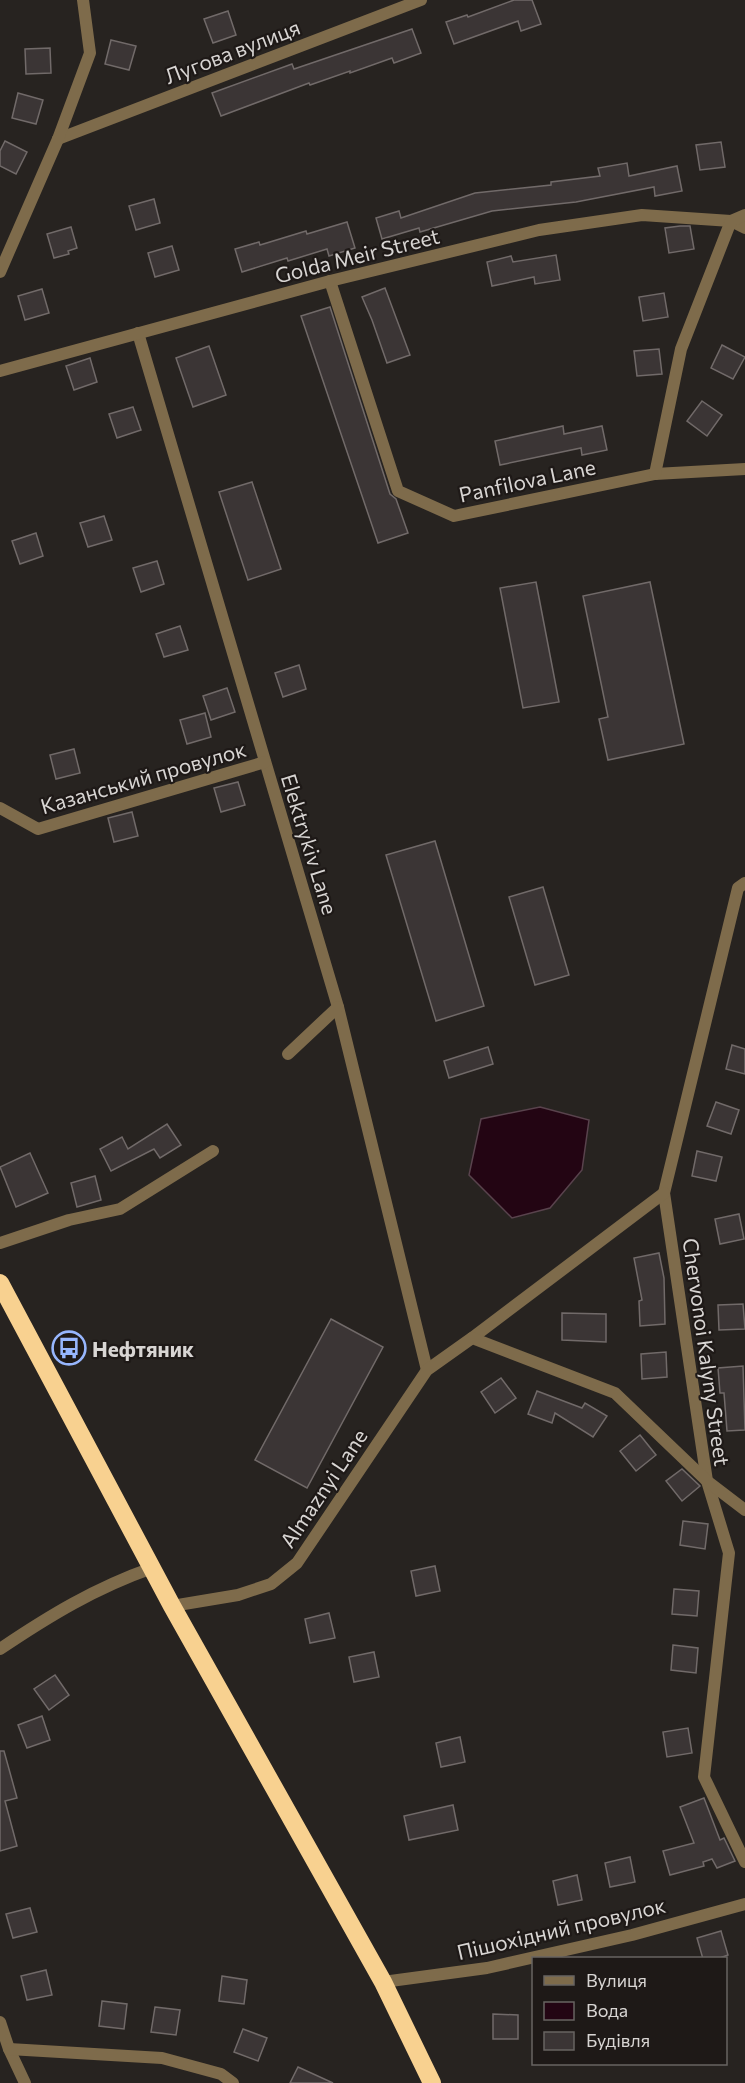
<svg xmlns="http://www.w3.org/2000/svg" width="745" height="2083" viewBox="0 0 745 2083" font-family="Commissioner,sans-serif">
  <rect width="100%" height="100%" fill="#272320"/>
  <path fill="#230513" stroke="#59434d" stroke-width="1.5" d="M540,1107L589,1120L582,1170L550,1208L512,1218L469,1175L481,1119Z"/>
  <g fill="#3b3535" stroke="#716a69" stroke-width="1.5">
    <path d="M514,0H532L541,24L521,31L518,21L454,44L446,22L467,15L468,17Z"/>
    <path d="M228,11L236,35L213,43L204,19Z"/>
    <path d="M412,29L421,53L394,63L392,58L350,73V71L310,85L309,83L221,116L212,93L292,64L294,69Z"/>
    <path d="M111,40L136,46L129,70L105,64Z"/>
    <path d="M50,48L51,73L26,74L25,49Z"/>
    <path d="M18,93L43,100L36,124L12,118Z"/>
    <path d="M5,141L27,152L16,174L0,166V151Z"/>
    <path d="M721,142L725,167L700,170L696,145Z"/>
    <path d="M627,163L629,176L677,166L682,191L655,196L654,187L576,202L492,211L420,232L419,228L382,239L376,218L399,211L401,218L475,193L551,185V182L600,176L598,168Z"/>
    <path d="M154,199L160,223L136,230L129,206Z"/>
    <path d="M347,222L355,248L329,256L327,249L288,261L287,258L242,272L235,249L259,242L260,245L306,231L307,234Z"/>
    <path d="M680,226H690L694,249L669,253L665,228Z"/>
    <path d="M71,227L77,248L68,251L69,254L54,258L47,234Z"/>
    <path d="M172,246L179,270L155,277L148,253Z"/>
    <path d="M556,255L560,280L535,284L534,277L492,286L487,262L511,256L513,262Z"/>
    <path d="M385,288L410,355L387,363L372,320L362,297Z"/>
    <path d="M42,289L49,313L25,320L18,296Z"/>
    <path d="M664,293L668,317L643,321L639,297Z"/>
    <path d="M330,307L390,494L396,499L408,533L378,543L301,316Z"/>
    <path d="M722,345L745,357L733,379L711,368Z"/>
    <path d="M209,346L226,395L193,407L176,358Z"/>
    <path d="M659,349L662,374L637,376L634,351Z"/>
    <path d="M90,358L97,382L74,390L66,366Z"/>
    <path d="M702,401L722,415L707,436L687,421Z"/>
    <path d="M133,407L141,430L117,438L109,414Z"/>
    <path d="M563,426L564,434L602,426L607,450L582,455L581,448L500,465L495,441Z"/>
    <path d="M252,482L281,569L248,580L219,492Z"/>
    <path d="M104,516L112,540L88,547L80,523Z"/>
    <path d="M36,533L43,556L20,564L12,541Z"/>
    <path d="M157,561L164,584L141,592L133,568Z"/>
    <path d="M536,582L559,702L523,708L500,588Z"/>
    <path d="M650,582L684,744L608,760L599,719L608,717L583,596Z"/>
    <path d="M180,626L188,650L164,657L156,634Z"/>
    <path d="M299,665L306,689L283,697L275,673Z"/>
    <path d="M227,688L235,712L211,720L203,696Z"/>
    <path d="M205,713L211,737L187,744L180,720Z"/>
    <path d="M74,749L80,773L56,779L50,755Z"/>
    <path d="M238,782L245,805L221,812L214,788Z"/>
    <path d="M132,812L138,836L114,842L108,818Z"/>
    <path d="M435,841L484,1006L436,1021L386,855Z"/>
    <path d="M543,887L569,975L535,985L509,897Z"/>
    <path d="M732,1045L745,1049V1074L726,1069Z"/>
    <path d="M488,1047L493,1064L449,1078L444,1061Z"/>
    <path d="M716,1102L739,1110L731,1134L707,1126Z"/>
    <path d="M167,1124L181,1145L160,1158L154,1149L111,1171L100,1149L122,1137L128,1149Z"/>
    <path d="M697,1151L722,1157L716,1181L692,1176Z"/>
    <path d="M30,1153L48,1193L16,1207L0,1167Z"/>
    <path d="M95,1176L101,1200L77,1207L71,1183Z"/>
    <path d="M739,1214L744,1239L720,1244L715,1219Z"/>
    <path d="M659,1253L664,1278L665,1324L640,1326L639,1301L642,1300L634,1258Z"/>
    <path d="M743,1304L745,1329L719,1330L718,1305Z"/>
    <path d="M562,1313L606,1314V1342L562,1340Z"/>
    <path d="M331,1319L383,1347L307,1488L255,1460Z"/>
    <path d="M666,1352L667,1377L642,1379L641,1354Z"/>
    <path d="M743,1366L745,1430L727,1431L724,1393H720L718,1368Z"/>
    <path d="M501,1378L516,1398L495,1413L481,1392Z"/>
    <path d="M537,1391L582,1408L585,1403L607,1416L593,1437L555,1413L552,1423L528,1414Z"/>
    <path d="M640,1435L656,1455L636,1471L620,1451Z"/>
    <path d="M682,1469L700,1486L682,1501L666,1481Z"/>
    <path d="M683,1521L708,1524L705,1549L680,1545Z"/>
    <path d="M435,1566L440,1591L416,1596L411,1571Z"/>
    <path d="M674,1589L699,1591L697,1616L672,1614Z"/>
    <path d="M329,1613L335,1638L310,1643L305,1619Z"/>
    <path d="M673,1645L698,1648L696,1673L671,1670Z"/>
    <path d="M374,1652L379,1677L354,1682L349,1657Z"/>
    <path d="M55,1675L69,1695L49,1710L34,1689Z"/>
    <path d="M42,1716L50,1740L27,1748L18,1725Z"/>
    <path d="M688,1728L692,1753L667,1757L663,1732Z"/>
    <path d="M460,1737L465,1762L441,1767L436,1743Z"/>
    <path d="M0,1751H4L17,1798L5,1801L17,1846L0,1851Z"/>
    <path d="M704,1798L720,1840L724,1838L735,1861L717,1868L712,1859L703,1862L704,1866L670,1875L663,1851L694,1843L680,1807Z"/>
    <path d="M453,1805L458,1830L409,1840L404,1816Z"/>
    <path d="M630,1857L635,1882L610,1887L605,1863Z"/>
    <path d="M577,1875L582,1900L558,1905L553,1881Z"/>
    <path d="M30,1908L37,1932L13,1938L6,1914Z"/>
    <path d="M721,1931L728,1955L717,1959H703L697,1938Z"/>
    <path d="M46,1970L52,1995L27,2000L21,1976Z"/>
    <path d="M222,1976L247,1980L244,2004L219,2001Z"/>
    <path d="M102,2001L127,2004L124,2029L99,2026Z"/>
    <path d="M155,2007L180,2010L176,2035L151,2032Z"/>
    <path d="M493,2014L518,2015V2039H493Z"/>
    <path d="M243,2029L267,2038L258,2061L234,2052Z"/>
    <path d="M298,2067L333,2083H290Z"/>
  </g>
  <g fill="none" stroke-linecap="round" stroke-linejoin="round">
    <g stroke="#7e6b4b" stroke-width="12">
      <path d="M58,139L421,0"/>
      <path d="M0,272L58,139L90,53L83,0"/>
      <path d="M330,281L398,491L454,516L655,474L745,469"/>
      <path d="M138,333L338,1007L427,1370"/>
      <path d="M0,371L330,281L539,230L642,215L731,221L745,228"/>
      <path d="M655,474L681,349L731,221L745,215"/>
      <path d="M0,808L38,829L265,762"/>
      <path d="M745,883L738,888L664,1193L707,1481L729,1553L704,1777L745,1862"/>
      <path d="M288,1054L338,1007"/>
      <path d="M0,1243L69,1220L120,1209L213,1151"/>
      <path d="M472,1338L664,1193"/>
      <path d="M172,1606L238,1595L271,1584L297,1563L427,1370L472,1338L615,1393L707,1481L745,1510"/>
      <path d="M0,1649C49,1616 95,1588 152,1568"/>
      <path d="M383,1982L487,1968L632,1935L745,1904"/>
      <path d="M0,2022L9,2049L25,2083"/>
      <path d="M9,2049L162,2058L221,2074L233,2083"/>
    </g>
    <path stroke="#f8d190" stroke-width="18" d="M0,1283L172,1606L383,1982L432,2083"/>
  </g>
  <defs>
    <symbol id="bus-ring" viewBox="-11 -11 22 22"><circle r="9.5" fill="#1e1917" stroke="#97b6fd" stroke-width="1.5"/><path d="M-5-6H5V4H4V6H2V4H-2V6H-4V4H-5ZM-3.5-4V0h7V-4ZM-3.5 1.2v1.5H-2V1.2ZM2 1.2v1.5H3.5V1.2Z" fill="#97b6fd"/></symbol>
  </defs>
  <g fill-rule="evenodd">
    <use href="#bus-ring" x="50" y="1329" width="38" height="38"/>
  </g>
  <g text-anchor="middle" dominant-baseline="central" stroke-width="4.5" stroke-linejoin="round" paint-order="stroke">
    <g font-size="21" fill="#d8d5d3" stroke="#1e1917">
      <text transform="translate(232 51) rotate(-21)">Лугова вулиця</text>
      <text transform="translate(357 255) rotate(-14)">Golda Meir Street</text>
      <text transform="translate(527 480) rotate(-12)">Panfilova Lane</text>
      <text transform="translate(143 777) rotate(-16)">Казанський провулок</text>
      <text transform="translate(310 844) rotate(73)">Elektrykiv Lane</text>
      <text transform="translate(707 1352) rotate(82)">Chervonoi Kalyny Street</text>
      <text transform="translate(323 1488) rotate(-56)">Almaznyi Lane</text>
      <text transform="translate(561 1928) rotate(-13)">Пішохідний провулок</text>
    </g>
    <g font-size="21" font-weight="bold" fill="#d8d5d3" stroke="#1e1917" text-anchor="start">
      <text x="92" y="1348">Нефтяник</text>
    </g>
  </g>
  <rect x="532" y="1957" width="195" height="108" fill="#1e1917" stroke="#686462" stroke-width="1.5"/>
  <rect x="544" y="1976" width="30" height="9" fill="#7e6b4b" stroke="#686462" stroke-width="1.5"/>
  <text x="586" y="1987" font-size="18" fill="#d8d5d3">Вулиця</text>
  <rect x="544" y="2002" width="30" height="18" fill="#230513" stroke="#686462" stroke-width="1.5"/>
  <text x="586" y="2017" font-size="18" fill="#d8d5d3">Вода</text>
  <rect x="544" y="2032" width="30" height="18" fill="#3b3535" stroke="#686462" stroke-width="1.5"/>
  <text x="586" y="2047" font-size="18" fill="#d8d5d3">Будівля</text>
</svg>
